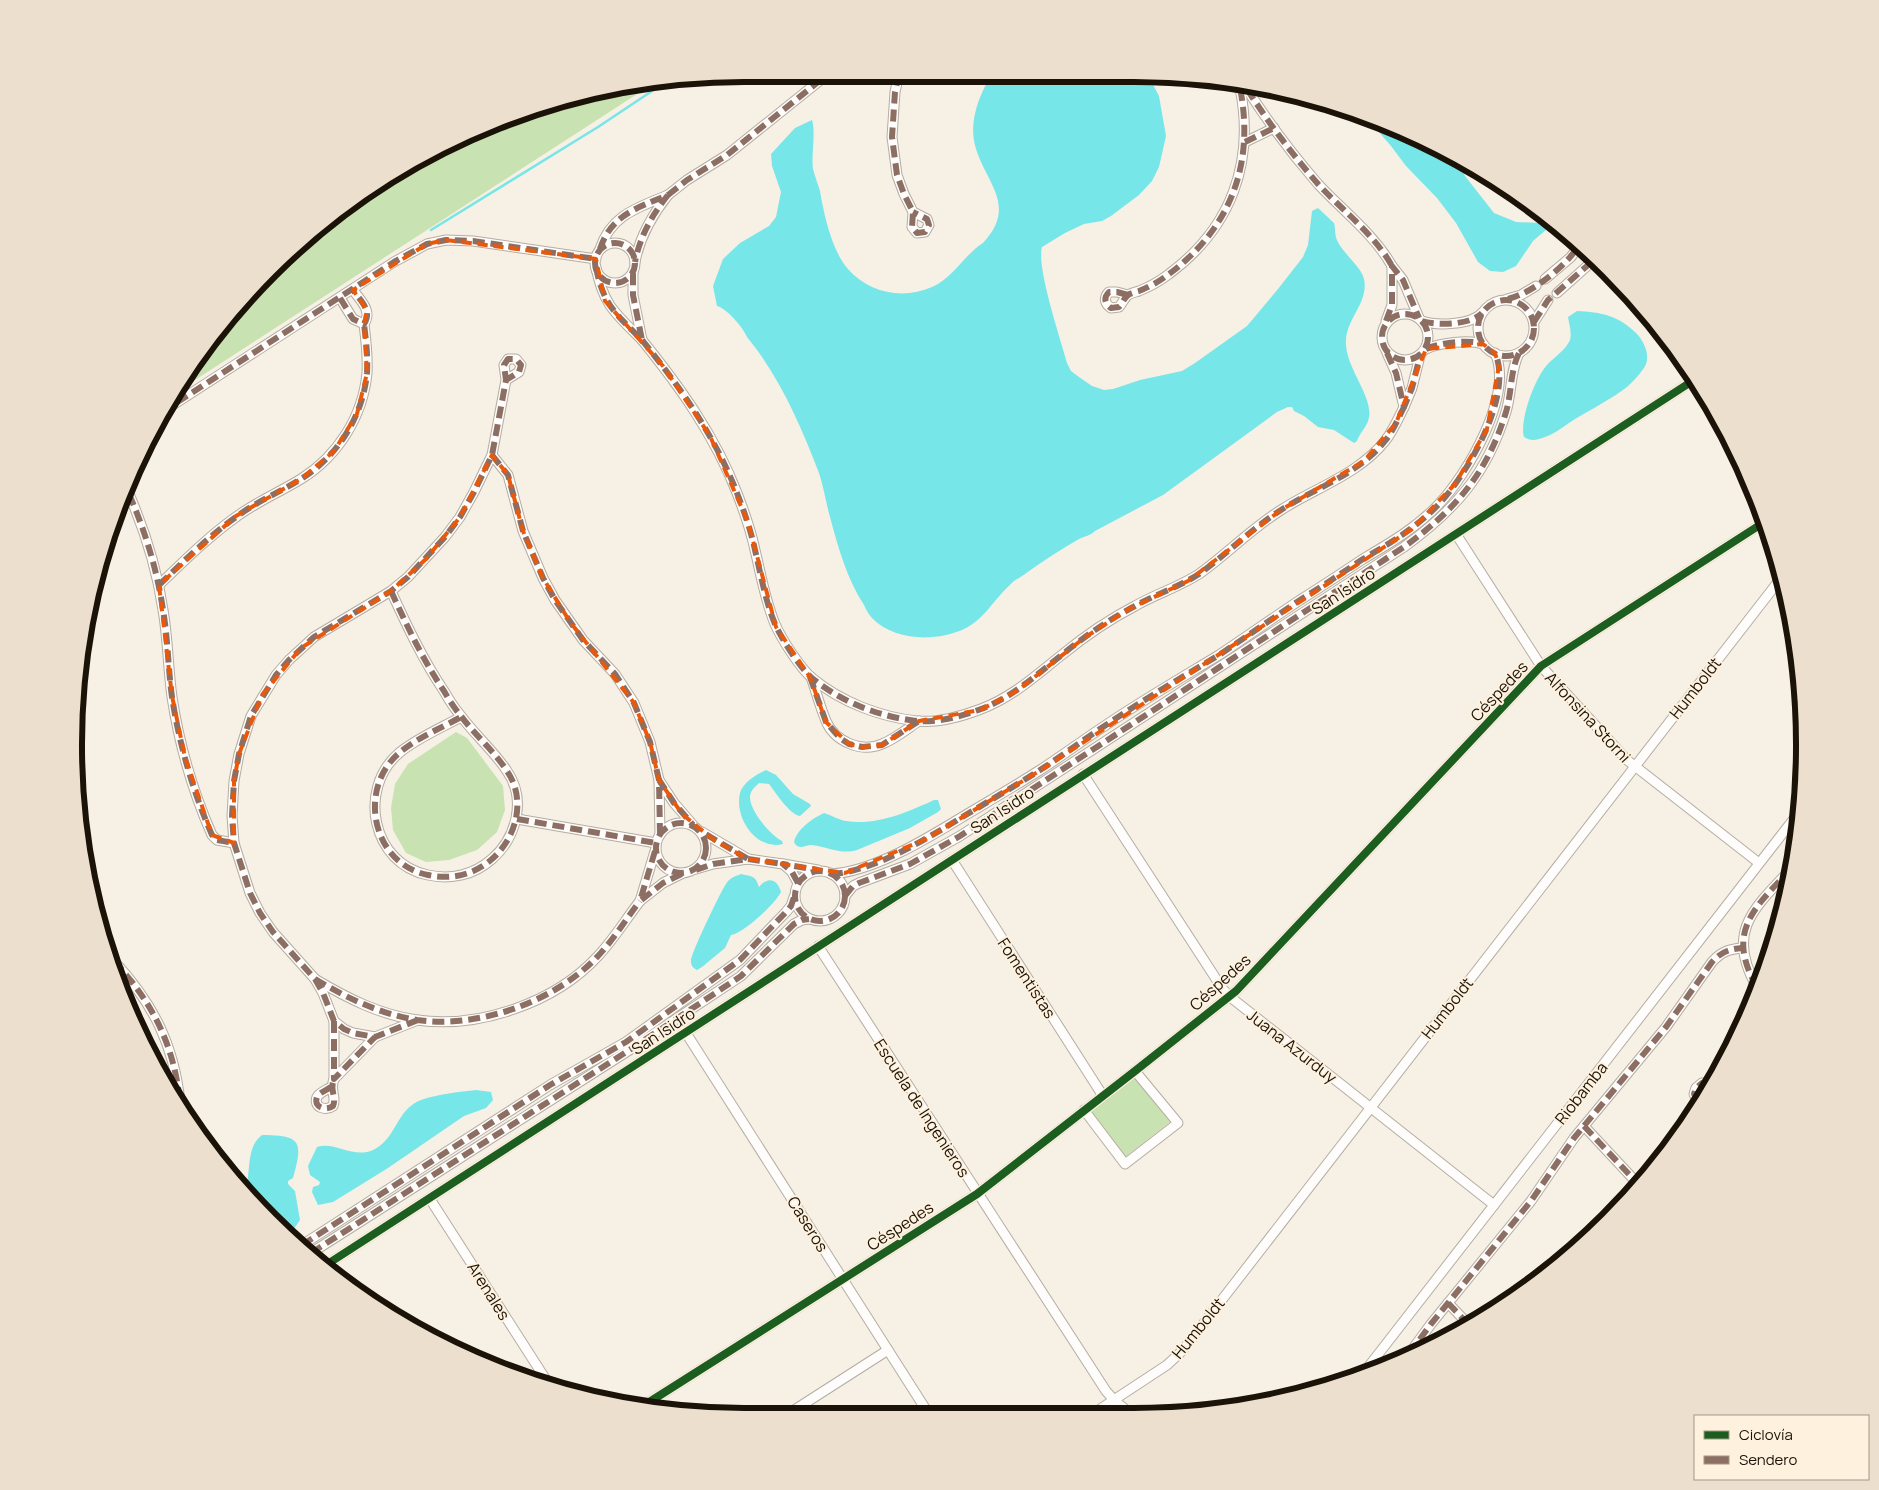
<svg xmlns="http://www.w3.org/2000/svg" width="1879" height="1490" viewBox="0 0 1879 1490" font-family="Manrope,sans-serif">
  <rect width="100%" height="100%" fill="#f7f0e5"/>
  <g fill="#c8e2b1">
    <path d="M648,87L178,391L270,271L409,164L571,97Z"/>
    <path d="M456,732L467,738L503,786L505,810L497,832L477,850L449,860L426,862L406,853L393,830L391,808L395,784L408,764Z"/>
    <path d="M1135,1076L1170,1122L1125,1157L1089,1111Z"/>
  </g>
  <g fill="#77e6e8">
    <path d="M991,75H1148L1159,96L1166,136L1159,167L1152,181L1139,195L1111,216L1102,221L1084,224L1065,233L1042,247C1036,267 1061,340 1067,363L1071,371L1079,377L1092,386L1104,390L1113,389L1140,380L1182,371L1195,363L1247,326L1278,289L1303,257L1308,245L1312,211L1318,208L1334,223C1336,230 1334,235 1338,242C1343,253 1362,268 1364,279C1369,302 1347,318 1346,340C1344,366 1373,396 1369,417C1368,426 1360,432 1357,441L1354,443L1334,430L1318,427L1304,416L1294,411L1292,407H1288L1277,412L1163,495L1095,531C1088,537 1087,535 1079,539C1060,550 1043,561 1025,574C1020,578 1014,580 1010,585C994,599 984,620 964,629C936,642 894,641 872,618C868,614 866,609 864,605C847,579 838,547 830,517C826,503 824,488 819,473C801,426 780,377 747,337C743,327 726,308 717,306L713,286L723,259L740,243L769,226L776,217L781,192L772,166L771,154L795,128L812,120C816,131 811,156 813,169C815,177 818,184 820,191C824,215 832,251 848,269C869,293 903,300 932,287C953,278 964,255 983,243C1020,203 982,181 974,141C970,118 980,94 991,75Z"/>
    <path d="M1366,117L1466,162L1463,171L1465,176L1494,213L1516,222L1542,223L1545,225L1547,229L1533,241L1516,266L1503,272L1490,271L1478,262L1456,223L1437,198L1406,166L1391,146Z"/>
    <path d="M1577,311C1601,312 1619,316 1636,333C1643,340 1650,353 1646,364C1644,370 1632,383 1627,387C1611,399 1592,409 1575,419C1563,427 1552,436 1539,439C1533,441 1529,440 1524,437C1519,421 1535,378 1547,365C1554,357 1566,350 1570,340C1572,332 1569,324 1568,317Z"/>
    <path d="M766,770L776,775L793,794L810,804L811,806L800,816C789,814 776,793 769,784L759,783C755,787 751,790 750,796C749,810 771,836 782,841L783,844C756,851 734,817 740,793C743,782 757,774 766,770Z"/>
    <path d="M934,800H938L941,809L938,812L910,828L857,850C842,855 828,847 812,845C808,845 804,847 800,847C796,846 796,845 794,842C797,829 813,818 824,813C832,815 838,820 846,821C876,826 908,812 934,800Z"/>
    <path d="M741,874C753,877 755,875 759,887C767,877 777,878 781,892C776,903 744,933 731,935L725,948L702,967L697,970C693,968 691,966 691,961C690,956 723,886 728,881C732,877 736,876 741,874Z"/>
    <path d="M476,1090L491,1092L493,1100L486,1108L464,1116L388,1168L333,1202L318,1205L312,1192L313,1187L319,1185L320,1182L310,1175L308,1166L317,1147C335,1141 353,1159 373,1150C394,1140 395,1118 412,1105C424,1095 460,1092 476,1090Z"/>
    <path d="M262,1135C302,1135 303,1142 293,1178L288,1181V1184L295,1191L300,1220L293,1230L287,1233L270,1219L246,1188C251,1171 246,1147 262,1135Z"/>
  </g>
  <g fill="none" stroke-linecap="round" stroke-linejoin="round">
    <path stroke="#77e6e8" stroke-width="2.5" d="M431,230L598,127L661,85"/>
    <defs>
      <g id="street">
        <path d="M899,74L895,92L892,137L897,175L904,194L913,212L912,227L917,233L925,232L929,225L927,219L913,212"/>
        <path d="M1247,89C1268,122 1292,154 1318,184C1343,211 1374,234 1392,266"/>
        <path d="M1245,142L1274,128"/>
        <path d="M668,195L687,180L727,155L828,74"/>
        <circle cx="615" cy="263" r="20"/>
        <path d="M600,249C611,215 637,208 668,195C652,215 640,236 635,262"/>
        <path d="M596,267C603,305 616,314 642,340L633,295V272"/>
        <path d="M1545,279L1571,257L1580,244"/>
        <path d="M1557,293L1595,259"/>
        <path d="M1128,295L1117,292H1109C1103,298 1105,304 1111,308L1119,307C1122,304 1124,298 1128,295C1131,293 1136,292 1139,291C1149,287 1160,281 1169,274C1231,228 1255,163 1240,88"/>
        <path d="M340,298L353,319L364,324C373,311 360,300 353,290"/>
        <path d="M1507,299L1521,295L1536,286"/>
        <circle cx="1506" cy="328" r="28"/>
        <circle cx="1405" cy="337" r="23"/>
        <path d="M1386,321L1392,305V266L1403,280L1419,318"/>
        <path d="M1422,321C1437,326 1471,325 1482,313"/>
        <path d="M1534,322L1548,300"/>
        <path d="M642,340C680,387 715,436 737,493C744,511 751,531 755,550C761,575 765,600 775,624C781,638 800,668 812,678C841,702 880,717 917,721C937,723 963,716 981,709C1013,697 1036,675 1063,654C1085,636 1110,619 1135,606C1156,594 1179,587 1199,574C1227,554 1251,529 1281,510C1315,488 1359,474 1385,441C1393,431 1398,419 1404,407"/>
        <path d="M1426,349C1439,343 1469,339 1483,344"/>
        <path d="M1387,353L1396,373L1404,407L1412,388L1420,356"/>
        <path d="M162,412L394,262L427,244L446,240L473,241L596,259"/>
        <path d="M492,455L508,475L523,531L543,578L555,600L583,640L615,674L634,703L650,742L659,780"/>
        <path d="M129,494C145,531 157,569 163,610C168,639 168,668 172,697C179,743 193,792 212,835L217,840L234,843"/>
        <path d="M1456,534L1541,666L1627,760L1759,863"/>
        <path d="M159,585C184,561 208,537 236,517C256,502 280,492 301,479C338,456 363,416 367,373C368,356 366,340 364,324"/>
        <path d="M391,591C407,626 423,660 444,691C449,700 455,709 461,716C475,735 494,751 507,771C527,800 516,838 492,859C474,875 451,880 428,875C372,864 357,789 399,753C417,738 441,728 461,717"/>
        <path d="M811,677C816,691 820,707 826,721C835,742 862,753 882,744C895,739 907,729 919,721"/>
        <path d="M1083,774L1222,988L1229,996L1494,1205"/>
        <path d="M517,819L656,843"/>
        <circle cx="681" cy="848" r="25"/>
        <path d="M660,835L659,780L674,803L693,825"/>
        <path d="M655,851L640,901L663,883L683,873"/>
        <path d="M748,859L783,864"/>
        <path d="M952,860L1103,1096"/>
        <path d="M696,869L713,864L748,859L702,832"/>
        <circle cx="820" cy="896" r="25"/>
        <path d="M831,874C873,872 928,838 964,816C989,801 1015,786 1040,770C1062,756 1083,740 1106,725C1143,700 1181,678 1219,655C1246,637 1273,618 1300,600C1321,587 1342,573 1363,559C1390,543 1416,528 1438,505C1467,475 1514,395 1495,353"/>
        <path d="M798,883L792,872L783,864L818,870"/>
        <path d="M845,896L853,886L859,883L910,864L960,836L1404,547C1455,510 1487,474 1506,412C1512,392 1510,371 1519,353"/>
        <path d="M818,946L1106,1391L1114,1400L1132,1415"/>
        <path d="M114,961C153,1003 174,1045 180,1102"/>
        <path d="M315,979C347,998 380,1015 417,1020C480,1029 556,1002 598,956C614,939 626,919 640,901"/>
        <path d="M1757,987C1725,932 1754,908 1791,869"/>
        <path d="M418,1020L375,1037L353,1033L344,1029L334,1021L323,993L315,979L273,932L260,913L250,893L234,843L232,816L234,781L239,754L251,716L276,675L289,660L314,637L391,591L408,577L445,537L460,517L474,492L492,455L506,380L504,365L508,359H516L521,365L519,372L506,380"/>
        <path d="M334,1021V1079L375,1037"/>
        <path d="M686,1033L930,1416"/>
        <path d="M331,1087C327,1090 320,1092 317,1097C313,1108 326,1111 333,1106C337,1096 329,1091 334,1079"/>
        <path d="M1698,1102L1694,1094L1696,1088L1702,1083L1710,1084"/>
        <path d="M1084,1110L1125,1164L1178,1123L1135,1071"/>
        <path d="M1584,1126L1638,1184"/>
        <path d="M430,1199L548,1383"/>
        <path d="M302,1245L550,1085L626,1042L740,960L786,912L791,906L794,897"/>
        <path d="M311,1253L631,1049L741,976L794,924L802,920L809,919"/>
        <path d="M326,1265L1694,380"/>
        <path d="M1448,1303L1470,1326"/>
        <path d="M1409,1354L1431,1324L1531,1201L1574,1138L1666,1027L1712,962C1721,952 1729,949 1742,948"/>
        <path d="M1362,1375L1800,811"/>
        <path d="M643,1406L977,1194L1135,1071L1236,991L1541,666L1766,521"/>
        <path d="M1091,1415L1167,1365L1183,1350L1781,578"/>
        <path d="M785,1416L888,1350"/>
      </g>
    </defs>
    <use href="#street" stroke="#b4ada3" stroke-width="11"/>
    <use href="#street" stroke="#fefdfb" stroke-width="9"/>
    <g stroke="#8d6e63" stroke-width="6" stroke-dasharray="12 6" stroke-linecap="butt">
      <path d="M899,74L895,92L892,137L897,175L904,194L913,212L912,227L917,233L925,232L929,225L927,219L913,212"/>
      <path d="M1247,89C1268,122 1292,154 1318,184C1343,211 1374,234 1392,266"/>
      <path d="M1245,142L1274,128"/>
      <path d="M668,195L687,180L727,155L828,74"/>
      <circle cx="615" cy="263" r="20"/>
      <path d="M600,249C611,215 637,208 668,195C652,215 640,236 635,262"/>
      <path d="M596,267C603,305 616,314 642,340L633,295V272"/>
      <path d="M1128,295L1117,292H1109C1103,298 1105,304 1111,308L1119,307C1122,304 1124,298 1128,295C1131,293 1136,292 1139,291C1149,287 1160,281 1169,274C1231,228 1255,163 1240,88"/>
      <path d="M340,298L353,319L364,324C373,311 360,300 353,290"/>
      <path d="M1508,299C1533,293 1567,265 1580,244"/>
      <circle cx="1506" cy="328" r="28"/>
      <circle cx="1405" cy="337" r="23"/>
      <path d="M1386,321L1392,305V266L1403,280L1419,318"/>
      <path d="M1422,321C1437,326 1471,325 1482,313"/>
      <path d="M1534,322L1548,300L1595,259"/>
      <path d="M642,340C680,387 715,436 737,493C744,511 751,531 755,550C761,575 765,600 775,624C781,638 800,668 812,678C841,702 880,717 917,721C937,723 963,716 981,709C1013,697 1036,675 1063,654C1085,636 1110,619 1135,606C1156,594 1179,587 1199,574C1227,554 1251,529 1281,510C1315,488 1359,474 1385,441C1393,431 1398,419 1404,407"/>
      <path d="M1426,349C1439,343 1469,339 1483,344"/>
      <path d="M1387,353L1396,373L1404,407L1412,388L1420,356"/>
      <path d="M162,412L394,262L427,244L446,240L473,241L596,259"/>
      <path d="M492,455L508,475L523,531L543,578L555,600L583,640L615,674L634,703L650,742L659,780"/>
      <path d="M129,494C145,531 157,569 163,610C168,639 168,668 172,697C179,743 193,792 212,835L217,840L234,843"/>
      <path d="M159,585C184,561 208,537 236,517C256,502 280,492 301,479C338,456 363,416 367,373C368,356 366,340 364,324"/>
      <path d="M391,591C407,626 423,660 444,691C449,700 455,709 461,716C475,735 494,751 507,771C527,800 516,838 492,859C474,875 451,880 428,875C372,864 357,789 399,753C417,738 441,728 461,717"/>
      <path d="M810,677L826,722L840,738L849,744L862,747L882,745L919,721"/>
      <path d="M517,819L656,843"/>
      <circle cx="681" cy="848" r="25"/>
      <path d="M660,835L659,780L674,803L693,825"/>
      <path d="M655,851L640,901L663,883L684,873"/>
      <path d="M748,859L783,864"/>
      <path d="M696,870L713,864L748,859L702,832"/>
      <circle cx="820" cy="896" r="25"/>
      <path d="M831,874C873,872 928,838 964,816C989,801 1015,786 1040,770C1062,756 1083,740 1106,725C1143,700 1181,678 1219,655C1246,637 1273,618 1300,600C1321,587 1342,573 1363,559C1390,543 1416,528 1438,505C1467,475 1514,395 1495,353"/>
      <path d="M798,883L792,872L783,864L818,870"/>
      <path d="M845,896L853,886L859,883L910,864L960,836L1404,547C1455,510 1487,474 1506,412C1512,392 1510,371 1519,353"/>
      <path d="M114,961C153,1003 174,1045 180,1102"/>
      <path d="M315,979C347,998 380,1014 417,1020C479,1029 556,1001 598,956C614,939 626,919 640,901"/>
      <path d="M1757,987C1725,932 1754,908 1791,869"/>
      <path d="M418,1020L375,1037L353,1033L344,1029L334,1021L323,993L315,979L273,932L260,913L250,893L234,843L232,816L234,781L239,754L251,716L276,675L289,660L314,637L391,591L408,577L445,537L460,517L474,492L492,455L506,380L504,365L508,359H516L521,365L519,372L506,380"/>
      <path d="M334,1021V1079L375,1037"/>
      <path d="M331,1087C327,1090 320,1092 317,1097C313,1108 326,1111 333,1106C337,1096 329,1091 334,1079"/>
      <path d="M1698,1102L1694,1094L1696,1088L1702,1083L1710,1084"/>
      <path d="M1584,1126L1638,1184"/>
      <path d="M302,1245L550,1085L626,1042L740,960L786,912L791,906L794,897"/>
      <path d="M311,1253L631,1049L741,976L794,924L802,920L809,919"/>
      <path d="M1448,1303L1470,1326"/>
      <path d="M1409,1354L1431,1324L1531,1201L1574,1138L1666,1027L1712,962C1721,952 1729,949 1742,948"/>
    </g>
    <defs>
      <g id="cycleway">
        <path d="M326,1265L1694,380"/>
        <path d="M643,1406L977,1194L1135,1071L1236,991L1541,666L1766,521"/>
      </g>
    </defs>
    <use href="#cycleway" stroke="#fef1de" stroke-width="11"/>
    <use href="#cycleway" stroke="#1b5e20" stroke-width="8"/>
  </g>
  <path fill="none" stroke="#e8590c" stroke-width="4" stroke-dasharray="10 6" stroke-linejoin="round" d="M446,240L596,259L605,301L663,366L710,436L748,522L776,627L810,677L826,722L849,744L862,747L882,745L919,721L980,710L1017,691L1084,638L1129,609L1188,581L1281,510L1364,461L1396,423L1426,349L1483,344L1495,353L1499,366L1487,429L1455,484L1412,529L1041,770L926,839L845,873L748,859L715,841L682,814L659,780L650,742L634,703L570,622L543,578L523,531L508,475L492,455L460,517L426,559L391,591L301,648L262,695L239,754L234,781V843L212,835L185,757L172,696L159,585L236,516L301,479L334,451L357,414L367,373L364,324L367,310L353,290L427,244Z"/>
  <g text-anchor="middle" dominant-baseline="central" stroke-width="4" stroke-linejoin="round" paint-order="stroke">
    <g font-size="16" fill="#1b1308" stroke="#fef1de">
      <text transform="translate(1343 591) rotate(-33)">San Isidro</text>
      <text transform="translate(1695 688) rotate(-52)">Humboldt</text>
      <text transform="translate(1499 691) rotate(-47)">Céspedes</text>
      <text transform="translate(1588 717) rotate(47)">Alfonsina Storni</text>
      <text transform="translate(1002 810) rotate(-33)">San Isidro</text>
      <text transform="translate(1027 978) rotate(57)">Fomentistas</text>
      <text transform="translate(1220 982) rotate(-42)">Céspedes</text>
      <text transform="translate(1447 1008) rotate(-52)">Humboldt</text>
      <text transform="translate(663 1031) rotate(-33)">San Isidro</text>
      <text transform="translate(1292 1046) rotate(38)">Juana Azurduy</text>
      <text transform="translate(1581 1093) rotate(-52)">Riobamba</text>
      <text transform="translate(922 1108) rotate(57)">Escuela de Ingenieros</text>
      <text transform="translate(808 1224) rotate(58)">Caseros</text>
      <text transform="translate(900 1226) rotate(-33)">Céspedes</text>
      <text transform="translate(489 1291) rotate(58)">Arenales</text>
      <text transform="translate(1198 1328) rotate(-51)">Humboldt</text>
    </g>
  </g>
  <path d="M0 0H1879V1490H0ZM744 82H1134A662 662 0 0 1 1796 744V746A662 662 0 0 1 1134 1408H744A662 662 0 0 1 82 746V744A662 662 0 0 1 744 82Z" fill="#ecdfcd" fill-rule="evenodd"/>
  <path fill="none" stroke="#1b1308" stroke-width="6" d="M744 82H1134A662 662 0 0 1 1796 744V746A662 662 0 0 1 1134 1408H744A662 662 0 0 1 82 746V744A662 662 0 0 1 744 82Z"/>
  <rect x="1694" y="1415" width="175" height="65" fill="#fef1de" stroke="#a39888"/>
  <rect x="1704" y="1431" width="25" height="8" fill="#1b5e20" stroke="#a39888"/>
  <text x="1739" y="1440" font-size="15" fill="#1b1308">Ciclovía</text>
  <rect x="1704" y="1456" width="25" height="8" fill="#8d6e63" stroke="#a39888"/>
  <text x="1739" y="1465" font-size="15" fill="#1b1308">Sendero</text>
</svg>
